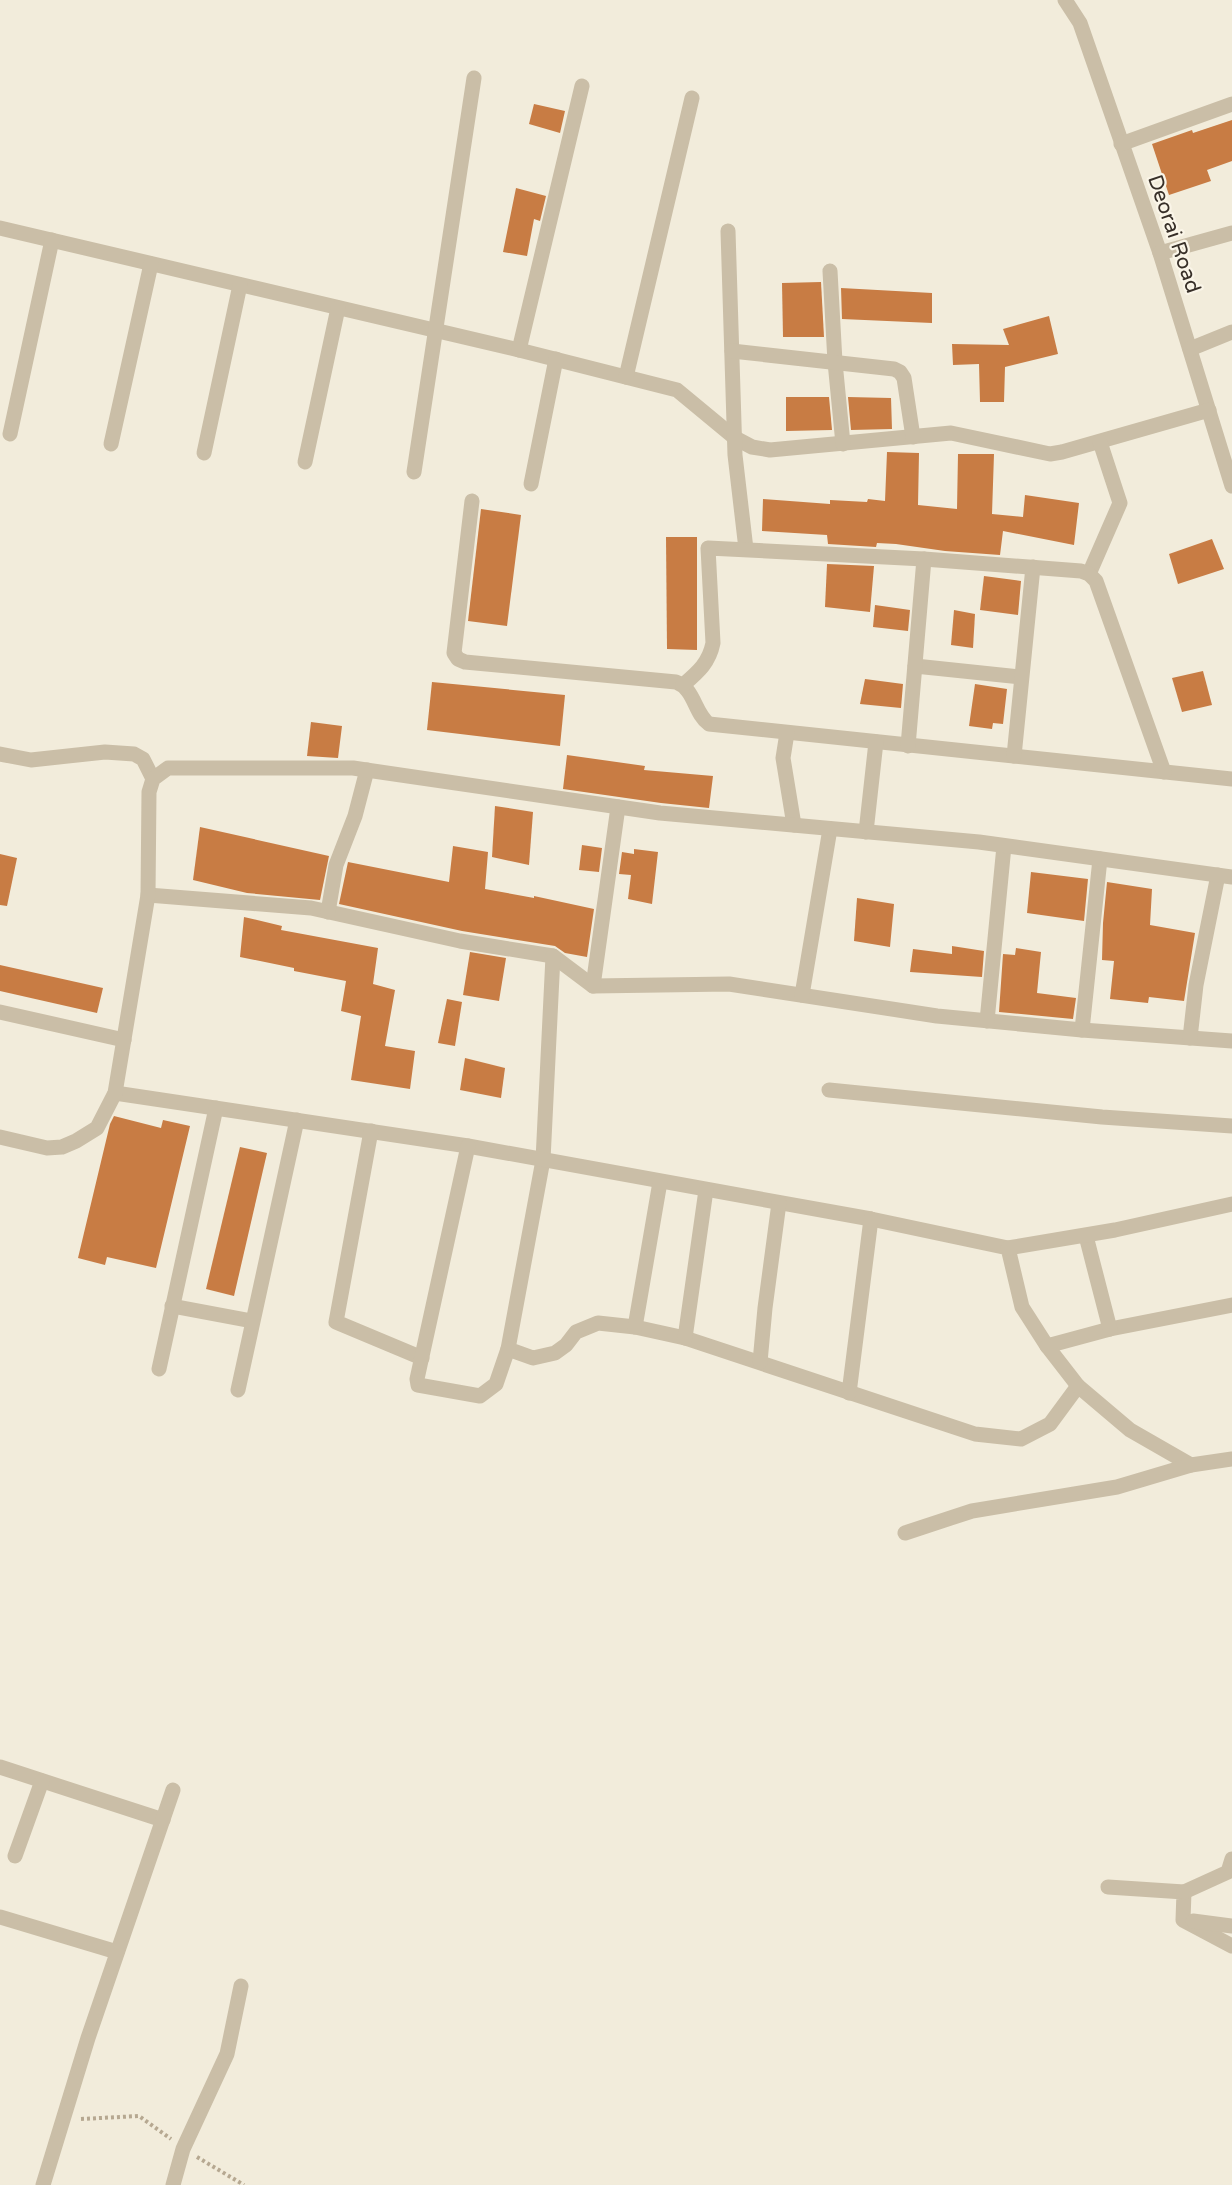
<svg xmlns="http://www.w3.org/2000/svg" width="1232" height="2185" viewBox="0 0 1232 2185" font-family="'Varela Round',sans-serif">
  <rect width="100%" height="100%" fill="#f2ecdb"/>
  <g fill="#c87c44">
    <path d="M534,104L565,111L560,133L529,124Z"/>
    <path d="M1232,120V161L1207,170L1211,181L1169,195L1152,144L1192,130L1193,133Z"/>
    <path d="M516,188L546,196L540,221L534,219L527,256L503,252Z"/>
    <path d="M821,282L824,337H783L782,283Z"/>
    <path d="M841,288L932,293V323L842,319Z"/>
    <path d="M1049,316L1058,354L1005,367L1004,402H980L979,364L953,365L952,344L1009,345L1003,329Z"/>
    <path d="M786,397H829L832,430L786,431Z"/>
    <path d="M848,397L891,398L892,429L851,430Z"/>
    <path d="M887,452L919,453L918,505L957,509L958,454H994L992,514L1023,517L1025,495L1079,503L1074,545L1003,531L1000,555L945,551L896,544L877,543L876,547L828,544L827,535L762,531L763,499L830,504V500L867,502L868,499L885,501Z"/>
    <path d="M481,509L521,515L507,626L468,621Z"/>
    <path d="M666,537H697V650L667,649Z"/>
    <path d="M1212,539L1224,569L1178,584L1169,554Z"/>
    <path d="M827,564L874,566L870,612L825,607Z"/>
    <path d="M984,576L1021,581L1018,615L980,610Z"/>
    <path d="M875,605L910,610L908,631L873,627Z"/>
    <path d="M954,610L975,614L973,648L951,645Z"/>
    <path d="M1203,671L1212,705L1182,712L1172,678Z"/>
    <path d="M865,679L903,684L901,708L860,704Z"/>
    <path d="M432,682L565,695L560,746L427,730Z"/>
    <path d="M975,684L1007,689L1003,724L993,723L992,729L969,726Z"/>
    <path d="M311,722L342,726L338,758L307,756Z"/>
    <path d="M567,755L645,766L644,770L713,776L709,808L661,803L563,789Z"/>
    <path d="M495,806L533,812L529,865L492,857Z"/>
    <path d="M200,827L329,856L320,900L247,893L193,880Z"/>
    <path d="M582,845L602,848L599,872L579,870Z"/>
    <path d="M453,846L488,852L485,889L534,898V896L594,909L587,957L565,953L555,946L462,931L339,904L348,862L449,882Z"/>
    <path d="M634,849L658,852L652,904L628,899L631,875L619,874L622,852L634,854Z"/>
    <path d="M0,854L17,858L7,906L0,905Z"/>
    <path d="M1031,872L1088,879L1084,921L1027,913Z"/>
    <path d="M1107,882L1152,889L1150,925L1195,933L1184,1001L1149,997L1148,1003L1110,999L1114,961L1102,960L1103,923Z"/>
    <path d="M857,898L894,904L890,947L854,941Z"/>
    <path d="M244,917L282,926L281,930L378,948L373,984L395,990L385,1046L415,1051L410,1089L351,1080L361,1016L341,1011L346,981L294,971V968L240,957Z"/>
    <path d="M952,946L984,951L982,977L910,972L913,949L952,954Z"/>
    <path d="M1016,948L1041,952L1037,993L1076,998L1073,1019L999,1012L1003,954L1015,955Z"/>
    <path d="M470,952L506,958L499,1001L463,995Z"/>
    <path d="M0,965L103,988L97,1013L0,991Z"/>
    <path d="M447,999L462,1002L455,1046L438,1043Z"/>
    <path d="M465,1058L505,1068L501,1098L460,1090Z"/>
    <path d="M114,1116L161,1128L163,1120L190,1126L156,1268L107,1257L105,1265L78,1258L110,1124Z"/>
    <path d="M240,1147L267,1153L234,1296L206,1289Z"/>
  </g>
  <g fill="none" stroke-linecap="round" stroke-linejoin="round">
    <g stroke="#b6a891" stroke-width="4" stroke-dasharray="3 3" stroke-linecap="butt">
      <path d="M81,2119L139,2116L171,2139"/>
      <path d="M197,2157L244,2185"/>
    </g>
    <g stroke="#cabea7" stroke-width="15">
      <path d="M1065,0L1080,23L1160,253L1232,486"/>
      <path d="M1121,144L1232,104"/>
      <path d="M0,228L519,350L677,390L735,438L752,447L770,450L951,433L1050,454L1062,452L1209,410"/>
      <path d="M728,231L735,455L746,549"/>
      <path d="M1160,253L1232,233"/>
      <path d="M830,271L835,362L843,444"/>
      <path d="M1190,349L1232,332"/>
      <path d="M519,350L582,86"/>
      <path d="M732,351L894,369L900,372L904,378L913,437"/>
      <path d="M626,377L692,98"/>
      <path d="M10,434L52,240"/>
      <path d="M111,444L151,264"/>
      <path d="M204,453L240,285"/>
      <path d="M305,462L338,308"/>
      <path d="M414,472L474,78"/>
      <path d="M531,484L556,359"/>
      <path d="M472,501L454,653L458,659L465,662L676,682C695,689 694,713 709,724L1232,779"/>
      <path d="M1089,574L1120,503L1100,442"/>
      <path d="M915,666L1021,677"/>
      <path d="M683,685C698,672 709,663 713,643L708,548L924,559L1081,571L1089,574L1096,581L1164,772"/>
      <path d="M787,733L783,758L794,825"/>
      <path d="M908,746L924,559"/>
      <path d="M0,754L31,760L105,752L134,754L143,759L153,779"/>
      <path d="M1014,756L1033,567"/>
      <path d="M866,832L876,742"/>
      <path d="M148,895L311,908L460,941L553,956L593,986L729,984L937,1016L1082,1030L1232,1041"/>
      <path d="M328,912L336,865L355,816L367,770"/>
      <path d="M553,956L543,1160L508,1349L533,1358L555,1353L566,1345L576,1332L598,1323L635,1327L685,1338L975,1434L1021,1439L1050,1424L1078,1386L1130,1430L1191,1465"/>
      <path d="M593,986L618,807"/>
      <path d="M802,995L830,829"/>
      <path d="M0,1012L124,1040"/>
      <path d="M987,1021L1004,846"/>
      <path d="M1082,1030L1100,859"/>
      <path d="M1190,1038L1196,985L1218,875"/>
      <path d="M829,1090L1102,1117L1232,1126"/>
      <path d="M115,1093L468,1146L871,1219L1008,1248L1022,1307L1047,1346L1110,1329L1232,1305"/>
      <path d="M371,1131L336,1322L422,1358"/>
      <path d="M0,1137L47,1148L62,1147L76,1141L97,1128L115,1093L148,895L149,792L153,779L168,768H353L660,813L979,842L1232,877"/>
      <path d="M468,1146L417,1379L418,1385L480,1396L496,1384L508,1349"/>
      <path d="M1086,1236L1110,1329"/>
      <path d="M1008,1248L1115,1230L1232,1204"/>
      <path d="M172,1306L252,1321"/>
      <path d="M635,1327L660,1182"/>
      <path d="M685,1338L706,1190"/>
      <path d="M1047,1346L1078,1386"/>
      <path d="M760,1362L765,1308L779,1203"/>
      <path d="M159,1369L216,1108"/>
      <path d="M238,1390L297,1120"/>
      <path d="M849,1393L871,1219"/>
      <path d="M905,1533L972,1511L1117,1487L1191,1465L1232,1459"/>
      <path d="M0,1767L163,1820"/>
      <path d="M15,1856L42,1781"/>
      <path d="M1108,1887L1184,1892L1183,1920L1232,1946"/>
      <path d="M1184,1892L1228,1872L1232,1859"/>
      <path d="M0,1917L117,1952"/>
      <path d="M1193,1921L1232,1926"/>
      <path d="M43,2185L88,2038L173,1790"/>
      <path d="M173,2185L183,2149L227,2054L241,1986"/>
    </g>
  </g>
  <g text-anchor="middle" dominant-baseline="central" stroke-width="4.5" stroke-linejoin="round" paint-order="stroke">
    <g font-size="21" fill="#372f28" stroke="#faf5e8">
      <text transform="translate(1174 234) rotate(71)">Deorai Road</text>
    </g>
  </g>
</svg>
